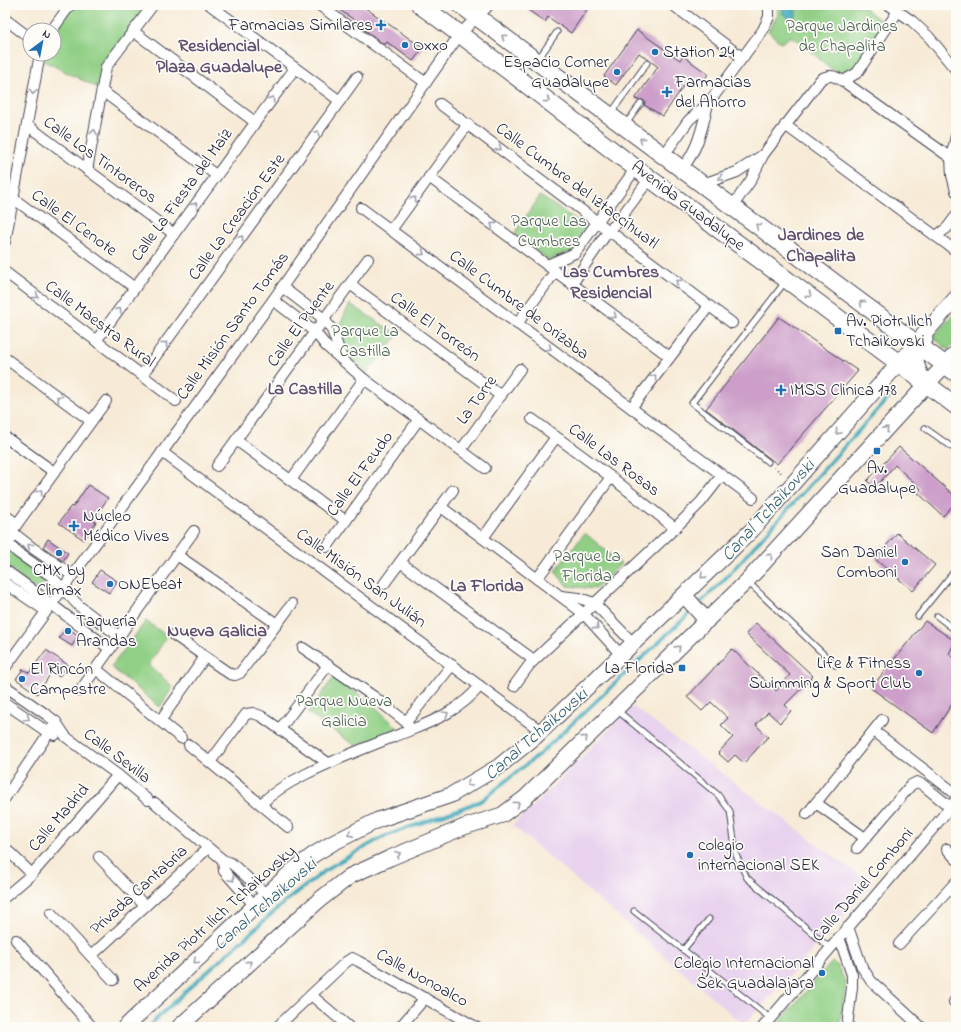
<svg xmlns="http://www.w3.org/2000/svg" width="961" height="1032" viewBox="0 0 961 1032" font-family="'Indie Flower',sans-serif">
  <rect width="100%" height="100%" fill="#fdfcf7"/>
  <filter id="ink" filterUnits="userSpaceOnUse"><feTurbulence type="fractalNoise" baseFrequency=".025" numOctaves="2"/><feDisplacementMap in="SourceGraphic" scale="8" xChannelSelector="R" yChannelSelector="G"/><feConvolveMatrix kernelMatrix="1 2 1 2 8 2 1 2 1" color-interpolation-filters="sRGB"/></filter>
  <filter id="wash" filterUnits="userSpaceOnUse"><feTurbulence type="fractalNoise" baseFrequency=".012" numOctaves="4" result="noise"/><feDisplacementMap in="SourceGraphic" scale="16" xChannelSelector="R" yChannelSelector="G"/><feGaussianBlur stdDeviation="0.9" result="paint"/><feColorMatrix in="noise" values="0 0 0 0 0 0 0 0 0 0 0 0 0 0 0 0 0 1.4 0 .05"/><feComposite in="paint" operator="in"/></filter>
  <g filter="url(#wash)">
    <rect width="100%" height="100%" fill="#f7ebd7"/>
    <path fill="#e8d2ee" d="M632,706L872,885L744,1025L512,825L532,808Z"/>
    <g fill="#90cf85" stroke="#597860">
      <path d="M73,5H148L112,55L100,89L42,60L43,54H54V33Z"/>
      <path d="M777,5H861L886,25L857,72L844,75L833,70L791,36L781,43L768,31L778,15Z"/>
      <path d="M540,196L589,228L573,251L548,260L514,234Z"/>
      <path d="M350,304L398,335L367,373L348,356L337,329Z"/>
      <path d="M956,312V341L948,350L933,337Z"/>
      <path d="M5,522L12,527L9,537L47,578L38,591L18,576L5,562Z"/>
      <path d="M585,533L621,564L595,589L567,586L555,571Z"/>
      <path d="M146,621L167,636L149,665L173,687L160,707L111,667Z"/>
      <path d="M334,677L372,704L398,728L356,746L308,713Z"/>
      <path d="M832,962L837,965L846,983L839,1027H775Z"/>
    </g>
    <path fill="#3faabe" stroke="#30667c" d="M782,5H795L796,15L794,18L789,19L783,14Z"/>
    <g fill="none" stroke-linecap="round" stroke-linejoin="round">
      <g stroke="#3faabe" stroke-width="3.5">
        <path d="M697,606L723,581L891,395"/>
        <path d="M148,1027L187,990L286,901L330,867L383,837L481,801L542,752L693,610"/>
      </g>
    </g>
    <g id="blocks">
      <g fill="#cc9ec9">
        <path d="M332,5H361L423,48L413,61L387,42L385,45L361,27L353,19Z"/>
        <path d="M521,5H590L571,33L548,17L545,22Z"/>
        <path d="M637,30L680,60L683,56L708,74L700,87L688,79L663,116L644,105L645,102L643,100H638L635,99L658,67L649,60L639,53L616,85L604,76Z"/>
        <path d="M779,317L858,371L777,464L706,409Z"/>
        <path d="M899,447L956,497V502L943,516L918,493L921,489L895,465L875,488L867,481Z"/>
        <path d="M88,485L108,498L93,520L96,522L84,540L59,523L71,506L73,507Z"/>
        <path d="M897,533L935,565L913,591L875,559Z"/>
        <path d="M48,539L68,553L63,561L43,547Z"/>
        <path d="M100,570L117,581L109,593L92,582Z"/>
        <path d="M925,621L955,641L949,654L956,659V698L933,733L871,688Z"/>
        <path d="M756,623L813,676L785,705L791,711L780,723L768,712L756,725L768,737L744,763L735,755L728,762L718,753L733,737L721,725L728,718L711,702L702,711L687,697L732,649L776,691L790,675L746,634Z"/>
        <path d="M66,627L78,635L72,646L59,638Z"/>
        <path d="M46,650L68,665L59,677L52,672L37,694L16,679L23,669L29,673Z"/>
      </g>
    </g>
  </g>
  <g filter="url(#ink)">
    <use href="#blocks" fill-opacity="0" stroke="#424052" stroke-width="1"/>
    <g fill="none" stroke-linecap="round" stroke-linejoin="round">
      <defs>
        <g id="lane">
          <path d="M539,58L557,32"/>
          <path d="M611,113L647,63"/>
          <path d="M626,124L641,103"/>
          <path d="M925,428L956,450"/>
          <path d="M768,462L692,403L785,282"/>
          <path d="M748,582L835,665"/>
          <path d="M918,616L956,569"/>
          <path d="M937,616L956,631"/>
          <path d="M618,711L718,795L730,811L736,855L747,878L830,948"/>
          <path d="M956,721L954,723L956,724"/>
          <path d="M634,911L770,1018"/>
          <path d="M683,950L709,919"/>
        </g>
        <g id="street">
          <path d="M210,5L340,101"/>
          <path d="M319,5L426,83"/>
          <path d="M673,5L743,58"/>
          <path d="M889,5L912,21L929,37L956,70"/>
          <path d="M5,19L30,38"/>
          <path d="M52,30L70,5"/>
          <path d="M133,31L255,122"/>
          <path d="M843,81L857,73L898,11"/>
          <path d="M102,91L216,175"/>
          <path d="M440,104L732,323"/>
          <path d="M27,125L174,234"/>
          <path d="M785,125L956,251"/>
          <path d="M956,136L951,158L952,175L956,191"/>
          <path d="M664,155L689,120L708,104L763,30L769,17V5"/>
          <path d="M682,169C698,149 702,129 708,104"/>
          <path d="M87,170L106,67L153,5"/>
          <path d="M429,177L670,357"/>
          <path d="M703,184L737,172L763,155"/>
          <path d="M14,199L135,288"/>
          <path d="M732,207L751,180L763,155L821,79C830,74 835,76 843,81L951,158"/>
          <path d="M361,208L753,498"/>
          <path d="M391,230L468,124"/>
          <path d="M936,236L947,228L956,216"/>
          <path d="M5,242L40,54"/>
          <path d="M547,265L575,253L636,168"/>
          <path d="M5,272L176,401"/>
          <path d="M350,284L501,396"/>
          <path d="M572,284L609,230L616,224L650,178"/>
          <path d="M282,287L324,319L332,330L342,358"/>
          <path d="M273,300L315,332L326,346L364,379L485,468"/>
          <path d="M517,324L555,272"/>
          <path d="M96,341L295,68"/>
          <path d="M5,358L91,421"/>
          <path d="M142,375L357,77"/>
          <path d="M106,401L17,524L12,532L9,544L17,552L51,576L79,606L120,637"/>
          <path d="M631,408L709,306"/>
          <path d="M532,419L611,477L675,528"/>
          <path d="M5,437L54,472"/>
          <path d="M236,440L346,521"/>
          <path d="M461,450L520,369"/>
          <path d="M162,452L541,731"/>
          <path d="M217,466L368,259"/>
          <path d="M291,480L364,379"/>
          <path d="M441,507L583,613L621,655"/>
          <path d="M5,515L17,524"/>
          <path d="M12,532L34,549L72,575"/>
          <path d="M483,538L556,437"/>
          <path d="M327,547L419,419"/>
          <path d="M177,555L277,624"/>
          <path d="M400,562L534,660"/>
          <path d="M5,570C41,595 75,623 110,649"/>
          <path d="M537,579L611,477"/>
          <path d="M5,583L46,611"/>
          <path d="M384,584L453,490"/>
          <path d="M561,596L579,598L594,603L633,643"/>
          <path d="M174,635L230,674L235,675L240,673L292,604"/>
          <path d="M5,668L273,300L460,34L489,5"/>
          <path d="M96,669L181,738"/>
          <path d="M5,686L47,715L56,722L66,737L118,775L148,800"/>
          <path d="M514,686L530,664L675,528L701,502L722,475"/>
          <path d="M80,691L194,531"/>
          <path d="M5,703L49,733L55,735"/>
          <path d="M160,721L205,657"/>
          <path d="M406,722L452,665"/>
          <path d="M280,729L328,665"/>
          <path d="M411,730C437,720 462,708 480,686"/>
          <path d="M874,731L956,794"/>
          <path d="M189,745L288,827"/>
          <path d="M210,762L246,714L253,713L261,716L328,763"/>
          <path d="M5,798L56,722"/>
          <path d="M155,803L223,860L231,863L267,895"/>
          <path d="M816,803L865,838"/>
          <path d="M261,804C274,791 290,782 306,774C340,757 375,744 411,730L406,722L373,696L303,648"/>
          <path d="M807,814L882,720"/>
          <path d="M5,848L32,874"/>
          <path d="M857,848L911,785L917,782L923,785L950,807"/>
          <path d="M947,849L956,859"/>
          <path d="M99,857L145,906"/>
          <path d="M223,860L224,871L255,906"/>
          <path d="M5,897L32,874L118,775"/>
          <path d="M51,913L113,980"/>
          <path d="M848,927L862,967L871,981L921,1027"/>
          <path d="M839,937L852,975V987L847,1027"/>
          <path d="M16,940L92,1027"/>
          <path d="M899,944L956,882"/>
          <path d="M91,956L208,848"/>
          <path d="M311,995L349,1027"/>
          <path d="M954,1002L956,999"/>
          <path d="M277,1027L346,962L352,958L358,961L476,1027"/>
          <path d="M400,1027L425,998"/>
          <path d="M763,1027L930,832L956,800"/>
        </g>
        <g id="secondary">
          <path d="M924,382C916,365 911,357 925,340"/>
          <path d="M684,595L707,621"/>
          <path d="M125,1027L292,871L313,855L331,844L378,820L451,795L498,767L535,737L752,530L956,298"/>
          <path d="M179,1027L318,901L350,876L390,858L464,827L502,815L525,798L747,581L927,384L956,353"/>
        </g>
        <g id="primary">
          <path d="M420,5C494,58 565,115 637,169C744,248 850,326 956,406"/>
          <path d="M461,5L956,373"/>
        </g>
      </defs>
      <use href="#lane" stroke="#424052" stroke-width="7"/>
      <use href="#street" stroke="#424052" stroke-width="12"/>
      <use href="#secondary" stroke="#424052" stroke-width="17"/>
      <use href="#primary" stroke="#424052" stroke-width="19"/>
      <path stroke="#424052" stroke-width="2" stroke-dasharray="1 3" stroke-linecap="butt" d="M774,467L783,474"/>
      <use href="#lane" stroke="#fff" stroke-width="5"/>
      <use href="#street" stroke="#fff" stroke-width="10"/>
      <use href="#secondary" stroke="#fff" stroke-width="15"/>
      <use href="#primary" stroke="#fff" stroke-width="17"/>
    </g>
    <defs><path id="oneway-chevron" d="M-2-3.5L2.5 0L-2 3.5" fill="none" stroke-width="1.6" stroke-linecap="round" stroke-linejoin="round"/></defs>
    <g stroke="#9c9ca7">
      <use href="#oneway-chevron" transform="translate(504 37) rotate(-144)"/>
      <use href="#oneway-chevron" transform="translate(33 92) rotate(100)"/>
      <use href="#oneway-chevron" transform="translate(272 99) rotate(-54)"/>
      <use href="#oneway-chevron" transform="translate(547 100) rotate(37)"/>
      <use href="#oneway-chevron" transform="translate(94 132) rotate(-79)"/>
      <use href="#oneway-chevron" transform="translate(317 133) rotate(-54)"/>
      <use href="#oneway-chevron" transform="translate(642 140) rotate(-143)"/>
      <use href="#oneway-chevron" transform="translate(499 148) rotate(37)"/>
      <use href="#oneway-chevron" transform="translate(721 178) rotate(160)"/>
      <use href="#oneway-chevron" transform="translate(414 199) rotate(-54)"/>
      <use href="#oneway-chevron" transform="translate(195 205) rotate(-54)"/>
      <use href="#oneway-chevron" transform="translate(493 225) rotate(-143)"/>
      <use href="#oneway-chevron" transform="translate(758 226) rotate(-143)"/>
      <use href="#oneway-chevron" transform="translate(241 238) rotate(-54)"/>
      <use href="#oneway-chevron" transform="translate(422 253) rotate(37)"/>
      <use href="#oneway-chevron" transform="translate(678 282) rotate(-143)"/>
      <use href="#oneway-chevron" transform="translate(809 295) rotate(36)"/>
      <use href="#oneway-chevron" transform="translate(36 296) rotate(37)"/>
      <use href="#oneway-chevron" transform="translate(862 303) rotate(-143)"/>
      <use href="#oneway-chevron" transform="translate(119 310) rotate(-54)"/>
      <use href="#oneway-chevron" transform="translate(614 316) rotate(37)"/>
      <use href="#oneway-chevron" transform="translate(165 344) rotate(-54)"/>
      <use href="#oneway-chevron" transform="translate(549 348) rotate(37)"/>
      <use href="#oneway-chevron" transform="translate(654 377) rotate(-53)"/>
      <use href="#oneway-chevron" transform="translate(59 398) rotate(-144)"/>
      <use href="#oneway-chevron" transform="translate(886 429) rotate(-48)"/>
      <use href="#oneway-chevron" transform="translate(838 432) rotate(131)"/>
      <use href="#oneway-chevron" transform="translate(40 492) rotate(-55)"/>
      <use href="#oneway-chevron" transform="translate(30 546) rotate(-142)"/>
      <use href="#oneway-chevron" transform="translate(770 556) rotate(-48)"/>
      <use href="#oneway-chevron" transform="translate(703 576) rotate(136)"/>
      <use href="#oneway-chevron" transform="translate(596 627) rotate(47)"/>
      <use href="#oneway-chevron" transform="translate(678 648) rotate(-44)"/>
      <use href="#oneway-chevron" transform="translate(446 714) rotate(-31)"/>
      <use href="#oneway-chevron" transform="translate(27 718) rotate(35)"/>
      <use href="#oneway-chevron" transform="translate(585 738) rotate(-44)"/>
      <use href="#oneway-chevron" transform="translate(469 784) rotate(150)"/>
      <use href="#oneway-chevron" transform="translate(517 804) rotate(-37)"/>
      <use href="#oneway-chevron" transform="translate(350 834) rotate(152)"/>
      <use href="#oneway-chevron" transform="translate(398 854) rotate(-22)"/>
      <use href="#oneway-chevron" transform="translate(232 879) rotate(49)"/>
      <use href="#oneway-chevron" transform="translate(196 961) rotate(137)"/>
      <use href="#oneway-chevron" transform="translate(249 963) rotate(-42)"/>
    </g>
  </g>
  <g fill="#1f6fb2" stroke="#fdfcf7" stroke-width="1.5">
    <path d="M379 19h4v4h4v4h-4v4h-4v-4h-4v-4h4z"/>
    <circle cx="405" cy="45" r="4"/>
    <circle cx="655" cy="52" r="4"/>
    <circle cx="617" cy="72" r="4"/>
    <path d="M665 86h4v4h4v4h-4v4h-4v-4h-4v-4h4z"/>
    <rect x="834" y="327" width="8" height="8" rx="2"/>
    <path d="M779 384h4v4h4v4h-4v4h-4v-4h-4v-4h4z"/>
    <rect x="873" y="447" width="8" height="8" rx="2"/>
    <path d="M72 520h4v4h4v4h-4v4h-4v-4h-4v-4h4z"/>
    <circle cx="59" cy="553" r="4"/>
    <circle cx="905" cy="562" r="4"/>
    <circle cx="110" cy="584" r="4"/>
    <circle cx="68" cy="631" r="4"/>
    <rect x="678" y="664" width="8" height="8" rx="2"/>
    <circle cx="919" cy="673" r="4"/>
    <circle cx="22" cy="679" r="4"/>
    <circle cx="690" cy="855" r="4"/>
    <circle cx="822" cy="973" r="4"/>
  </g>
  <g text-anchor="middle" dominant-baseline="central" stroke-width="3.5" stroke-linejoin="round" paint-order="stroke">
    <g font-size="17" fill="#22223b" stroke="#fdfcf7" text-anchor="start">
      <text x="373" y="25" text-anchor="end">Farmacias Similares</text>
      <text x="413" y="45">Oxxo</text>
      <text x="663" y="52">Station 24</text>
      <text x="609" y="62" text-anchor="end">Espacio Corner<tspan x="609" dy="20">Guadalupe</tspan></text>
      <text x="675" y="82">Farmacias<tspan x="675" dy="20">del Ahorro</tspan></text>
      <text x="846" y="321">Av. Piotr Ilich<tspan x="846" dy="20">Tchaikovski</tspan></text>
      <text x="790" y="390">IMSS Clinica 178</text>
      <text x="877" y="468" text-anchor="middle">Av.<tspan x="877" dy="20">Guadalupe</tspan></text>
      <text x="83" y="516">Núcleo<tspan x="83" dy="20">Médico Vives</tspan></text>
      <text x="897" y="552" text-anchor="end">San Daniel<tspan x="897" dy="20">Comboni</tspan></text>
      <text x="59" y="570" text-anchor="middle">CMX by<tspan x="59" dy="20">Climax</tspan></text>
      <text x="118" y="584">ONEbeat</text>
      <text x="76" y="621">Taquería<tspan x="76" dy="20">Arandas</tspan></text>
      <text x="911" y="663" text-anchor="end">Life &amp; Fitness<tspan x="911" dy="20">Swimming &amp; Sport Club</tspan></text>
      <text x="674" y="668" text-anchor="end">La Florida</text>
      <text x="30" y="669">El Rincón<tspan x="30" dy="20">Campestre</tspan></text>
      <text x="698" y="845">colegio<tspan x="698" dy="20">internacional SEK</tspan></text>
      <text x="814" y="963" text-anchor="end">Colegio Internacional<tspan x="814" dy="20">Sek Guadalajara</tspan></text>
    </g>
    <g font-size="17" fill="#485f55" stroke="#fdfcf7">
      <text x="842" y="26">Parque Jardines<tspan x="842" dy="20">de Chapalita</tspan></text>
      <text x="549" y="221">Parque Las<tspan x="549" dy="20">Cumbres</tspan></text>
      <text x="365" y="331">Parque La<tspan x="365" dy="20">Castilla</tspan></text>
      <text x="587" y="556">Parque La<tspan x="587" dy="20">Florida</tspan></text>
      <text x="344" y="701">Parque Nueva<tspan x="344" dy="20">Galicia</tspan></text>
    </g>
    <g font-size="17" fill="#22223b" stroke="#fdfcf7">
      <text transform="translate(100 160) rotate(36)">Calle Los Tintoreros</text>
      <text transform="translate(577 186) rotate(37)">Calle Cumbre del Iztaccíhuatl</text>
      <text transform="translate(182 195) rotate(-54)">Calle La Fiesta del Maíz</text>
      <text transform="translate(688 206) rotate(37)">Avenida Guadalupe</text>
      <text transform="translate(237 217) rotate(-54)">Calle La Creación Este</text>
      <text transform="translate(74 223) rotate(36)">Calle El Cenote</text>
      <text transform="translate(519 305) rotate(37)">Calle Cumbre de Orizaba</text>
      <text transform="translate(100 324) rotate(37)">Calle Maestra Rural</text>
      <text transform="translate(301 324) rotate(-54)">Calle El Puente</text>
      <text transform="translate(233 326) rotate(-54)">Calle Misión Santo Tomás</text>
      <text transform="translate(435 327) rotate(36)">Calle El Torreón</text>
      <text transform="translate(477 400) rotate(-54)">La Torre</text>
      <text transform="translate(614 460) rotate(37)">Calle Las Rosas</text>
      <text transform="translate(360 474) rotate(-54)">Calle El Feudo</text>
      <text transform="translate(361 578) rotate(36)">Calle Misión San Julián</text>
      <text transform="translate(117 756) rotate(37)">Calle Sevilla</text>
      <text transform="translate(59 818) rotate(-49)">Calle Madrid</text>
      <text transform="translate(863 885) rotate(-49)">Calle Daniel Comboni</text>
      <text transform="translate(139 890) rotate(-42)">Privada Cantabria</text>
      <text transform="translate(215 919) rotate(-42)">Avenida Piotr Ilich Tchaikovsky</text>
      <text transform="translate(422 978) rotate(29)">Calle Nonoalco</text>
    </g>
    <g font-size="18" font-weight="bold" fill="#5e4d6d" stroke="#fdfcf7">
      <text x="219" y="47">Residencial<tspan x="219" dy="21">Plaza Guadalupe</tspan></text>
      <text x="821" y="236">Jardines de<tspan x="821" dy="21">Chapalita</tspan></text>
      <text x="611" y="273">Las Cumbres<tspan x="611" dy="21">Residencial</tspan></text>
      <text x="305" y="390">La Castilla</text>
      <text x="487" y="587">La Florida</text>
      <text x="217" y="632">Nueva Galicia</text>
    </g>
    <g font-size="18" font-style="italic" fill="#2f5f76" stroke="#fdfcf7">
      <text transform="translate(769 511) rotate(-48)">Canal Tchaikovski</text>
      <text transform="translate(537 735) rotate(-41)">Canal Tchaikovski</text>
      <text transform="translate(266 905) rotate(-41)">Canal Tchaikovski</text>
    </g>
  </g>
  <rect width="961" height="1032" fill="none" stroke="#fdfcf7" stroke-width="20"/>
  <g transform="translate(42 42) rotate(32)"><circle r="19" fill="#fdfcf7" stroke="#a5a5ac"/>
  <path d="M0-3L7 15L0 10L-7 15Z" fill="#1f6fb2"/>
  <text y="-6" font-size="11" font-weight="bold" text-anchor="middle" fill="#22223b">N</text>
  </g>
</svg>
